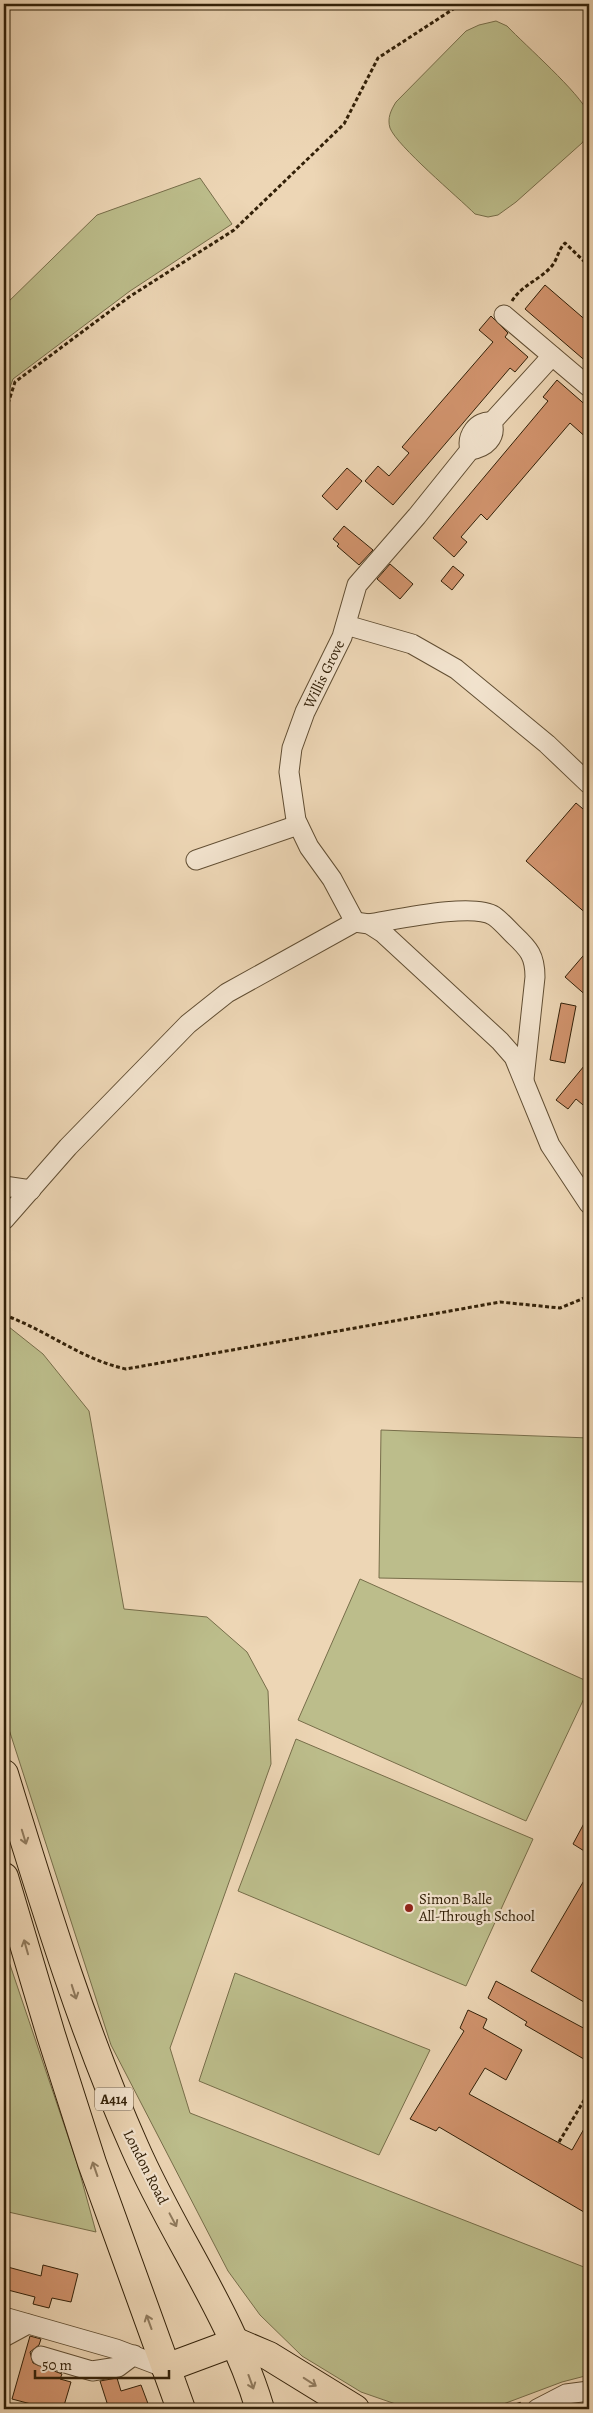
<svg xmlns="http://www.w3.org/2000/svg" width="593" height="2413" viewBox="0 0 593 2413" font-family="Alegreya,serif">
  <rect width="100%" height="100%" fill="#edd6b5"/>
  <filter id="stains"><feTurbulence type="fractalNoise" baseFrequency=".004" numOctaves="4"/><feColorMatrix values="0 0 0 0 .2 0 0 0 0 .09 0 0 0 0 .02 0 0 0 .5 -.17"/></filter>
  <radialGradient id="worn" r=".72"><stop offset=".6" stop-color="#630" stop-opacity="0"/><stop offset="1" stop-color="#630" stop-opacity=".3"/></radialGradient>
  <g fill="#bcbd8b" stroke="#776e4a">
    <path d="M496,21L507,26C526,46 579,92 589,114C593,125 588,135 582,143L516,202L498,215L488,217L475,214C458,197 397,146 390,128C387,118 391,110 396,102L466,31L479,25Z"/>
    <path d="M200,178L232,224L130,291L13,379L4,404V306L97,215Z"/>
    <path d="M4,1323L43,1354L89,1411L124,1609L207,1617L247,1652L268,1691L271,1764L170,2048L190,2113L589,2269V2375L562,2382L490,2409H410L361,2392L302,2356L260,2315L228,2271L111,2045L4,1714Z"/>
    <path d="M381,1430L589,1438V1582L379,1578Z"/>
    <path d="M360,1579L589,1682V1688L526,1821L298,1720Z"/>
    <path d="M296,1739L533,1839L466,1986L238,1891Z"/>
    <path d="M4,1947L77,2163L96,2232L4,2211Z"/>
    <path d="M235,1973L430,2050L379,2155L199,2081Z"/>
  </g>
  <g fill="#d2946e" stroke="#322008">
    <path d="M545,285L589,323V364L525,309Z"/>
    <path d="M491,316L508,333L505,337L528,357L515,372L510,368L393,505L365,481L378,466L389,476L409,453L402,447L493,342L479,330Z"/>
    <path d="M557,380L589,408V440L570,423L487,520L481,514L461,537L467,542L454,557L433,538L548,401L543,397Z"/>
    <path d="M347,468L362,481L337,510L322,496Z"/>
    <path d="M344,526L373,550L359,565L337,546L339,544L333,539Z"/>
    <path d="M390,564L413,584L400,599L377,579Z"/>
    <path d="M453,566L464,575L452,590L441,581Z"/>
    <path d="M576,803L589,814V916L526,861Z"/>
    <path d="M589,949V998L565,977Z"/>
    <path d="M561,1003L576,1006L565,1063L550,1060Z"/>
    <path d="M589,1060V1110L576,1099L568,1109L556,1100Z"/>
    <path d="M589,1814V1854L573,1844Z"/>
    <path d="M589,1872V2005L531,1971Z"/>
    <path d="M496,1981L589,2031V2062L525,2025L527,2022L488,1998Z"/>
    <path d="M468,2010L487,2019L483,2028L522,2050L506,2080L485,2068L469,2094L572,2150L589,2120V2215L439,2127L436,2131L410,2119L464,2031L460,2028Z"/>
    <path d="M43,2265L78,2274L71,2302L52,2298L49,2308L33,2304L35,2297L4,2289V2266L41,2276Z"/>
    <path d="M30,2336L41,2339L39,2345L30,2352L33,2363L62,2374L60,2379L71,2382L63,2409H50L12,2399Z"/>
    <path d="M117,2378L121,2391L141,2385L150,2409H109L100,2381Z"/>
  </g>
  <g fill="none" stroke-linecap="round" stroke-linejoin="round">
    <defs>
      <g id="minor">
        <path d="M504,315L589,387"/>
        <path d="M470,450C485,448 497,438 492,422L552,356"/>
        <path d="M346,625L412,644L456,669L547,744L589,784"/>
        <path d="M196,860L298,825"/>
        <path d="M355,922L332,879L309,847L296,820L289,772L292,748L305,712L342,637L357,585L417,516L470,450C466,436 477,420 492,422"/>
        <path d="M369,924C395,920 473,902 494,916C501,921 508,929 514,935C529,949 535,956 535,977L524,1079"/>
        <path d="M4,1186L31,1190"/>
        <path d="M4,1220L68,1147L188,1024L227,993L355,922L369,924L383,933L500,1041L514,1057L550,1145L589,1204"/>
        <path d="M4,2317L116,2349L166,2368"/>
        <path d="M4,2337L28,2324"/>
        <path d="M41,2356L92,2371L118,2367L134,2355"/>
        <path d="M537,2409L566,2394L589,2391"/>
      </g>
      <g id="highway">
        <path d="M4,1774C43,1900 81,2027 135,2148C174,2237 232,2315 260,2409"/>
        <path d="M4,1877L51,2035L92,2163L181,2409"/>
        <path d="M166,2368L236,2342L269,2356L355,2409"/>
      </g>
    </defs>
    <use href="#minor" stroke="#614e33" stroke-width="21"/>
    <use href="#highway" stroke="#322008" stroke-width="30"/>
    <g stroke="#322008" stroke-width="3" stroke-dasharray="4 2.5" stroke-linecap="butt">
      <path d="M512,301C522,285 538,281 551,267C557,261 558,250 565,243L589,266"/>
      <path d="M4,416L15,382L129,297L234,230L344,124L378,58L461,4"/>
      <path d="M4,1315C47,1330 80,1359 126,1369L500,1302L560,1308L589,1296"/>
      <path d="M559,2142L589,2092"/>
      <path d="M505,2409L521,2403"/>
    </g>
    <use href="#minor" stroke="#f3e4cf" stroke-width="19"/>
    <use href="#highway" stroke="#edd6b5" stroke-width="28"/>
  </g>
  <defs><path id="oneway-shaft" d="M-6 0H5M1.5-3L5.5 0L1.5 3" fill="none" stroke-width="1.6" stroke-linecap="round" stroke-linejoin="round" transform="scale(1.25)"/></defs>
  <g stroke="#907b5e">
    <use href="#oneway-shaft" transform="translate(24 1837) rotate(73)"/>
    <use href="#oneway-shaft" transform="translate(26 1947) rotate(-106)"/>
    <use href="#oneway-shaft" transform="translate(74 1992) rotate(72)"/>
    <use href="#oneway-shaft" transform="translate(95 2169) rotate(-109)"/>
    <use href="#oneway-shaft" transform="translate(173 2220) rotate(62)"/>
    <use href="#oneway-shaft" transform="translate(149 2322) rotate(-110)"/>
    <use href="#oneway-shaft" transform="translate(251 2382) rotate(70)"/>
    <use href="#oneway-shaft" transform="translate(310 2382) rotate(33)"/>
  </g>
  <circle fill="#8f2418" stroke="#f3e4cf" stroke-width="2" cx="409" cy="1908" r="5"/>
  <g text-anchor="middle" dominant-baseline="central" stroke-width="4.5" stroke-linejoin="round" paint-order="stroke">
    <rect fill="#f3e4cf" stroke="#6c5b44" stroke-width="1" x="95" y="2087.5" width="38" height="23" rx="4"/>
    <g font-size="14" font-weight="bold" fill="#322008">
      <text x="114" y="2099">A414</text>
    </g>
    <g font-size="15" fill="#322008" stroke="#f3e4cf">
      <text transform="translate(324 674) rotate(-64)">Willis Grove</text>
      <text transform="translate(146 2167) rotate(63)">London Road</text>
    </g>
    <g font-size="15" fill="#322008" stroke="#f3e4cf" text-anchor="start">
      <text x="419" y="1899">Simon Balle<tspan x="419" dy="17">All-Through School</tspan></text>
    </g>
  </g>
  <rect width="593" height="2413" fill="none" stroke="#edd6b5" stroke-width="20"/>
  <rect x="5" y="5" width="583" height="2403" fill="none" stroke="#322008" stroke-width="2.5"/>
  <rect x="10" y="10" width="573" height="2393" fill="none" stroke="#322008"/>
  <path d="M35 2370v8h134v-8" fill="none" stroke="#322008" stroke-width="2.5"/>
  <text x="42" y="2370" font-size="15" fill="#322008" stroke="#f3e4cf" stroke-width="4" paint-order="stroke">50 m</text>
  <rect width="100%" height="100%" filter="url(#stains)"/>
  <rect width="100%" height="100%" fill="url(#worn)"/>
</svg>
